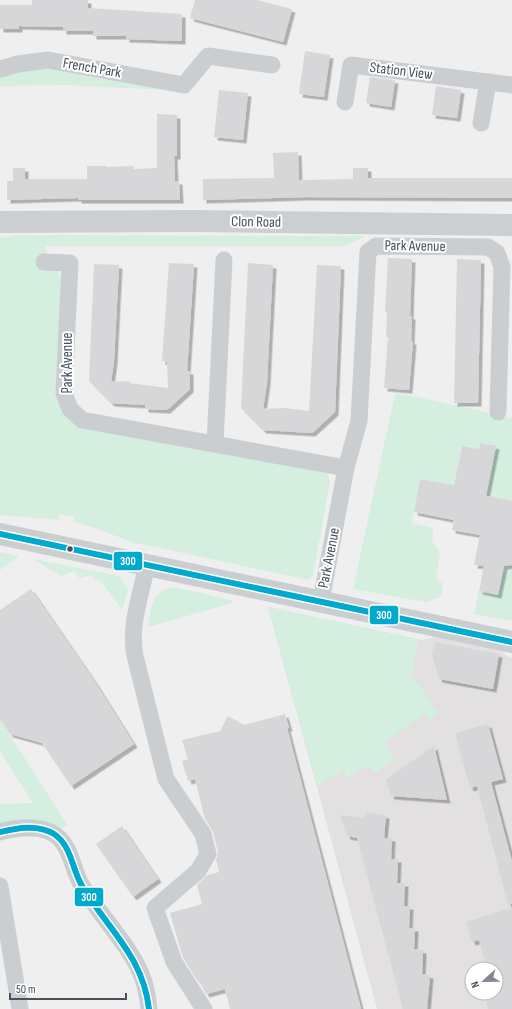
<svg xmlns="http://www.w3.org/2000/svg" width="512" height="1009" viewBox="0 0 512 1009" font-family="'Sofia Sans Condensed',sans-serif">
  <defs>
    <filter id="shadow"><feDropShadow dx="3.5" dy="3.5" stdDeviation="0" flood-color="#0004"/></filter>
  </defs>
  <rect width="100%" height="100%" fill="#f0efef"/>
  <path fill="#e2e0e1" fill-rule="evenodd" d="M268,607L422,640L435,637L502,651L508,657L512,658V1009H377ZM472,969H496V993H472Z"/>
  <g fill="#d4eedf">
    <path d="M54,68L165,90L65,85L0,86V75L8,72Z"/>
    <path d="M15,235L366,236L344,246H46L45,269L58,271L61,279L56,393L63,412L70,421L82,427L327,472L330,482L313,575L308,580L132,542L92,527L74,522L75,517L60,514L59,520L0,515V238Z"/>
    <path d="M395,394L408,395L512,418V501L486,496L480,443L479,449L462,446L454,485L420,479L412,523L433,528L432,541L440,552L436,578L443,584L441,597L426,602L353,589Z"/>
    <path d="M0,552L19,556L0,570Z"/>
    <path d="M33,559L119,576L128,589L122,610L101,581L94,579L92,575L79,578L75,571L61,576Z"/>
    <path d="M508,564L512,565V621L474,614L479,591L498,594L504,566H508Z"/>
    <path d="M173,587L231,600L233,603L148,627C152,607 150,593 173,587Z"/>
    <path d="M268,607L418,639L412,675L438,712L430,721L425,714L385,742L394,760L375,773L368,765L347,778L344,770L317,785Z"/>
    <path d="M0,719L67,825L60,830L0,823V804L33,803L0,751Z"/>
  </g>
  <g fill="#d7d7d9" filter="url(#shadow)">
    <path d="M32,0H88V8L182,14V41L126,39V36H93V31H63V27L19,26V29H0V5H32Z"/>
    <path d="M195,0H257L292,9L283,42L190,18Z"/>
    <path d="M305,51L330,55L324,97L299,94Z"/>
    <path d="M370,77L395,80L391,107L366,103Z"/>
    <path d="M436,86L461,90L457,118L432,115Z"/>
    <path d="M219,90L248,93L243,140L214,137Z"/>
    <path d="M157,114L177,115V156H174L175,181H179L180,200H78V198L7,200V181H13V168H25V179H87V166H106V167L134,166V169L157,168Z"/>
    <path d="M298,152L299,180L353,179V168H368V178H512V198L306,197L203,200V179L274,178L273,153Z"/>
    <path d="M388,258L412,259L410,316H412L411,341H413L409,390L384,388L388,337H386L387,312H385Z"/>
    <path d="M457,259L481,260L478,403H454Z"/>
    <path d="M169,263L194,264L187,371H190V389L167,410L145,409V405L111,403L89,381L94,264L119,265L114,361L111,382L130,381L129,383L168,388L167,362L162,361Z"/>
    <path d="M248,263L273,265L267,382L263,409L285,408L309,411L317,265L341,266L335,412L312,433L263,430L241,408Z"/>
    <path d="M480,443L496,446L486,496L512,501V565L504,566L498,595L479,591L484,566L474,565L480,535L452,530L454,520L414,512L420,479L454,485L462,446L479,449Z"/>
    <path d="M31,589L93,679L134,744L71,786L42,743L10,734L0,719V610Z"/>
    <path d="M435,642L499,654L493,689L439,679L432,655Z"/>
    <path d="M285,714L289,728H287L361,1009H230L225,989L206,994L199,980H197L183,958L170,913L202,904L197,885L207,875L219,872L216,860L218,852L213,832L205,819L195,779L188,781L182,761L188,759L182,740L220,731L228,716L244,725Z"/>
    <path d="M488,724L503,779L491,782L512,861V904H508L477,786L470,788L455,733Z"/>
    <path d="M434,746L447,800L391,796L386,779Z"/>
    <path d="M365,813L386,815L384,838H392L391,859H398L397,883H405L404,906H410L409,928H415L414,949L423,950L422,974L430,975L427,1009H403L357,838L347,836L340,815L365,818Z"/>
    <path d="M122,826L158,879L133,897L96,844Z"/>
    <path d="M512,908V1009H488L485,997L496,994V969H487L479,940L472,942L466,922Z"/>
  </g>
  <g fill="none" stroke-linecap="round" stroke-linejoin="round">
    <g stroke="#cbced0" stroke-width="17">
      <path d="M0,69L18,64L48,60L184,85L208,56L272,65"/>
      <path d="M345,102L351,65L512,85"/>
      <path d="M481,123L488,82"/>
      <path d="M44,262L70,263L64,393L70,409L82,420L346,468"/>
      <path d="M215,444L224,260"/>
      <path d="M147,565C141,594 129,626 135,656L166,779L203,834L208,854L198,871L155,908L174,962L204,1009"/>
      <path d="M321,601L346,468L359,421L368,252L376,246L488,247L497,253L502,267L498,412"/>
      <path d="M0,832C17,827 45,824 59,838C71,849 73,870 81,884C98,914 132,947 143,979C146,988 148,999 149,1009"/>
      <path d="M0,886L20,1009"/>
    </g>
    <path stroke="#cbced0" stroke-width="22" d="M0,534L512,642"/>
    <path stroke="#cccfd1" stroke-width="22" d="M0,222L193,221L512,225"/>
    <defs>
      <g id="bus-1">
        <path d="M0,534L512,642"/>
        <path d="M0,832C17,828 38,824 54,834C71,845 72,868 81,884C106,928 143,955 149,1009"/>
      </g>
    </defs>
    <use href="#bus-1" stroke="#fff" stroke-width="9"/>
    <use href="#bus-1" stroke="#00a9ce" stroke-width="6"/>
  </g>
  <circle fill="#47505b" stroke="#fff" stroke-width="1.5" cx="70" cy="549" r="3.5"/>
  <g text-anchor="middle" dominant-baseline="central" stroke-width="4" stroke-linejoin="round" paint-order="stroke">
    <g font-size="15" fill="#47505b" stroke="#fff">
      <text transform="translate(92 68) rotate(10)">French Park</text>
      <text transform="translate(401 71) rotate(7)">Station View</text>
      <text transform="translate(256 222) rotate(1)">Clon Road</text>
      <text transform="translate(415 246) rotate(1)">Park Avenue</text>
      <text transform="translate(67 363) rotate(-90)">Park Avenue</text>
      <text transform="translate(329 558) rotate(-79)">Park Avenue</text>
    </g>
  </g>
  <g stroke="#fff" stroke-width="1.5">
    <rect x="113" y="551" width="30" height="20" rx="4" fill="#00a9ce"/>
    <rect x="369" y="605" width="30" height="20" rx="4" fill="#00a9ce"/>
    <rect x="74" y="887" width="30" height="20" rx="4" fill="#00a9ce"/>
  </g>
  <g font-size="11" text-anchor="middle" font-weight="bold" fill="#fff">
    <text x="128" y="565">300</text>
    <text x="384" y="619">300</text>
    <text x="89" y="901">300</text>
  </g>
  <g transform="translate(484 981) rotate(248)"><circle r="19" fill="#ffffff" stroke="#b5b9bd"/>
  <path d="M0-3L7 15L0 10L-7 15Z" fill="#82888f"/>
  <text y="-6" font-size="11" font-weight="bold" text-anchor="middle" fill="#47505b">N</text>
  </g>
  <path d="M10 993v6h116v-6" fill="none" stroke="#47505b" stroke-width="2"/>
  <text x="16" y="993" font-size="12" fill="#47505b" stroke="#ffffff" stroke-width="3" paint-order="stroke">50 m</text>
</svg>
